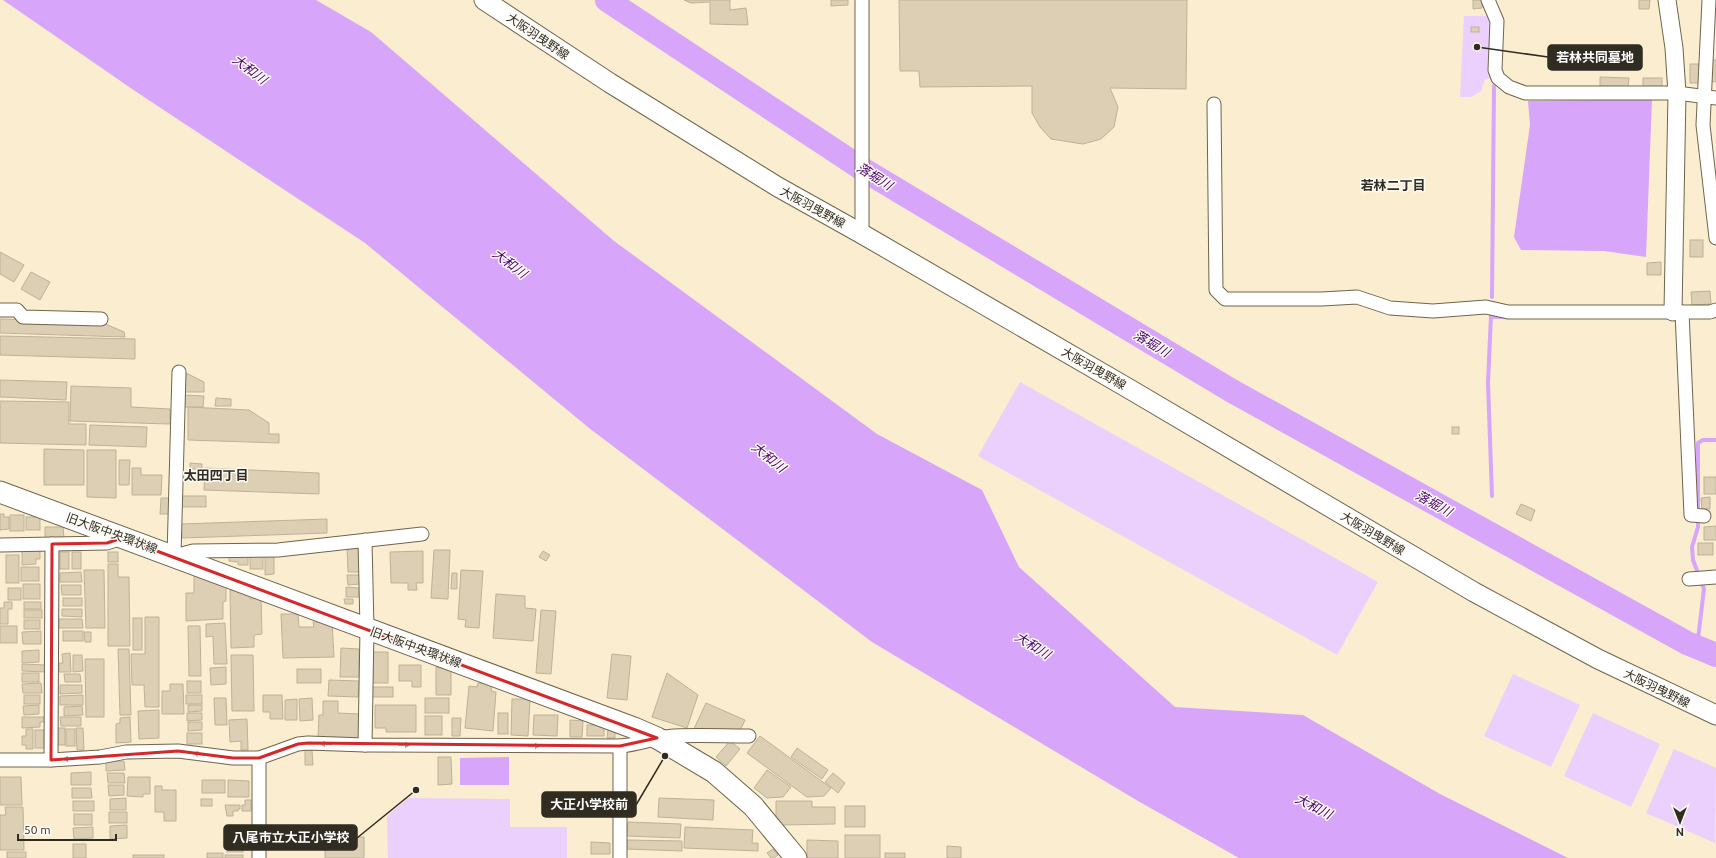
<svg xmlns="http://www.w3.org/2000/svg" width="1716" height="858" viewBox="0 0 1716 858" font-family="Ubuntu,'Noto Sans JP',sans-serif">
  <rect width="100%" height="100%" fill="#faedd0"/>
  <g fill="#ebd0fe">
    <path d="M1464,16H1492V78L1485,79L1481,91L1471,97H1460Z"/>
    <path d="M1020,382L1378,582L1337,655L978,456Z"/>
    <path d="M1513,674L1580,705L1551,767L1484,736Z"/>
    <path d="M1593,713L1660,744L1631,807L1564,776Z"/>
    <path d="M1674,749L1716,768L1715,843L1646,813Z"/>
    <path d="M408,798L510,799V827H567V858H388L387,816Z"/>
  </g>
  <g fill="#d7a5f9">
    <path d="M3,0H316L371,32L614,241L877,434L982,490L1019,567L1175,707L1303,715L1440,794L1568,858H1239L1138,801L872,642L589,428L365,243L135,91Z"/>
    <path d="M1652,99L1646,257L1604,251L1521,250L1514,237L1530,125L1528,101Z"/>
    <path d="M509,757V785H460V758Z"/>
  </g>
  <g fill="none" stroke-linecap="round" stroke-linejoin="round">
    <g stroke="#d7a5f9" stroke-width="4">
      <path d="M1492,297L1494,86"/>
      <path d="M1491,315L1488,383L1492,496"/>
      <path d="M1491,317H1505"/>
      <path d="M1697,647L1704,589L1693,560L1692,547L1698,527V443L1703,440H1716"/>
    </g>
    <path stroke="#d7a5f9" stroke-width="24" d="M607,0L864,170L1232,391L1687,643L1716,655"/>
  </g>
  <g fill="#dccfb3" stroke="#beb296">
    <path d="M684,0H730V10L746,8L748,25L710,24V2L691,3Z"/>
    <path d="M831,0H848V5L831,6Z"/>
    <path d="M899,0H1187L1186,89L1110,88L1118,107L1114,127L1101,139L1083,144L1051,139L1040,127L1032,113V86L920,87L919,71H900Z"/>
    <path d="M1473,0H1482V8L1473,9Z"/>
    <path d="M1639,0H1650L1649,9H1639Z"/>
    <rect x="1471" y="27" width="8" height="5"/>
    <path d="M1710,60H1716V82L1710,81Z"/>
    <path d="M1690,64H1700L1701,83H1690Z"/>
    <path d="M1600,77L1629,78L1628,87L1600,86Z"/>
    <rect x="1643" y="78" width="19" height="10"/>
    <rect x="1690" y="240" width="13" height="17"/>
    <path d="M0,252L24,265L14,282L0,274Z"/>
    <path d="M1661,262V275H1647V263Z"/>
    <path d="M31,272L50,282L40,300L21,289Z"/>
    <path d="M1710,291L1711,304L1692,305L1691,292Z"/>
    <path d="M0,319L101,322L124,332L125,337L0,333Z"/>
    <path d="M0,336L135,339V359L0,355Z"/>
    <path d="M186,373L204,382V392H185Z"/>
    <path d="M0,380L67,382L66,400L0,397Z"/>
    <path d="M71,386L131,388V407L170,409V424L70,421Z"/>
    <path d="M184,395L204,396L203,407H184Z"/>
    <path d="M216,398L231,399V406H215Z"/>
    <path d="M0,401L69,402V424H86V445L0,443Z"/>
    <path d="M188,407L249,410L269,423V434H279V443L188,440Z"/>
    <path d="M90,425L147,427L146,447L89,445Z"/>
    <rect x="1452" y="427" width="7" height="7"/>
    <path d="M44,449L84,450V485H44Z"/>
    <path d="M87,450H116V498L87,497Z"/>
    <path d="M119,460H130L129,485H119Z"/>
    <path d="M190,463L202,464V469H190Z"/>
    <path d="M132,468H141V475H162L161,495H132Z"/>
    <path d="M205,468L319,473V494L204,490Z"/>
    <rect x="1704" y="477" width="12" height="17"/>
    <rect x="181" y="496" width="25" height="11"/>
    <path d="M1710,497V509H1702L1701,498Z"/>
    <path d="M161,498H171L170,514H160Z"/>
    <path d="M1521,504L1535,510L1531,521L1516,514Z"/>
    <path d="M0,514H4V517H9V529L0,530Z"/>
    <rect x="10" y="515" width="14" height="16"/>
    <rect x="26" y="517" width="14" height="13"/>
    <path d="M327,519V533L182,538L181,524Z"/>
    <path d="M1716,526V540H1704V527Z"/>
    <path d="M45,527H63L64,538H45Z"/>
    <rect x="1698" y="543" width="15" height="12"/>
    <path d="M347,547H360V572H348Z"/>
    <path d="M22,550H40V559H36V564L22,565Z"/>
    <path d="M434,550H450L448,599L431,598Z"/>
    <path d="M423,551V583H416L417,590H408V583H391L390,552Z"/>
    <path d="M543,551L550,555L546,561L539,557Z"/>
    <rect x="60" y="552" width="9" height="17"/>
    <rect x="72" y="552" width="9" height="17"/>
    <rect x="108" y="552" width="10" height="10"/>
    <path d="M229,554L248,555V565H238V562L229,561Z"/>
    <rect x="6" y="555" width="13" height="28"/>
    <path d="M265,555H274V574L265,575Z"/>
    <rect x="250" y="556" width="13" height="13"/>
    <path d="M108,564H118V577H129L130,646H108Z"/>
    <rect x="21" y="567" width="18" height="14"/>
    <path d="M84,570H104L105,628H86Z"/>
    <path d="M461,570L483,571L479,628L465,627L466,620L458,619Z"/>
    <path d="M81,572L82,582H60V573Z"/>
    <path d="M452,573H457V589H451Z"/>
    <path d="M194,575H205L226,583V601L223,602V619L186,621V593H194Z"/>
    <path d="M347,575H359L360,584L348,585Z"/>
    <rect x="23" y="584" width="17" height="15"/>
    <path d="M61,585H81V595H62Z"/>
    <path d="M346,587L359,588V597H346Z"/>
    <rect x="8" y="588" width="13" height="12"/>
    <path d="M230,590H250V599L261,598L262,634L254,635V647L231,648Z"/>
    <path d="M496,594L525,596V608L536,609L533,641L493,638Z"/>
    <rect x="63" y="598" width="19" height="8"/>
    <path d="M344,599H353V604H345Z"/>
    <path d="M4,602H12V609H8V624H0V608H4Z"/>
    <rect x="24" y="602" width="17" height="7"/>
    <path d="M62,609H82V617L62,616Z"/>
    <rect x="24" y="610" width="18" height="8"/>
    <path d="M541,610L556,611L551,674L536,673Z"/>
    <path d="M281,614H298L299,627H314L313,622L332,621L334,657L283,658Z"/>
    <path d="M145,617H159V707H145L144,685H132L131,654H145Z"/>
    <rect x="133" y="618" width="9" height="32"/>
    <path d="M59,619H82L83,628H59Z"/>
    <rect x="24" y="620" width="16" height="9"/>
    <path d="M225,623L227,664H214L213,636L206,637V624Z"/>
    <rect x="0" y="626" width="17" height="17"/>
    <path d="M188,626H200L201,676H189Z"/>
    <path d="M41,631V644H23L22,632Z"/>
    <rect x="63" y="631" width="20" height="10"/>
    <path d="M84,632H91V642H85Z"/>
    <path d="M341,648L359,649V677H340Z"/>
    <path d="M118,649H129L131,715H120Z"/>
    <path d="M39,650V662L22,663V651Z"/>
    <rect x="371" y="652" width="17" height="31"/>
    <path d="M70,653L71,672H59V663H63L62,654Z"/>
    <path d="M612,654L631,656L627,700L607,698Z"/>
    <path d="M73,655H82L83,671L73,672Z"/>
    <path d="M231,655H253L254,711H232Z"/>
    <path d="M85,659H104V717H86Z"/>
    <path d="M22,664L46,665V672L22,671Z"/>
    <path d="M399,665H421V687H412V681H399Z"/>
    <path d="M226,667V684L211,685L210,668Z"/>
    <path d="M436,667L451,671V695H436Z"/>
    <rect x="297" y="669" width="24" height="14"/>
    <rect x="22" y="673" width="17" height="9"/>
    <path d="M667,673L698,695L687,728L652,717Z"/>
    <path d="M64,674H80L81,682H65Z"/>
    <path d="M329,680L359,681L358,697L328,696Z"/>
    <rect x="187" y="681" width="14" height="12"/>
    <path d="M41,683L42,693H23L22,684Z"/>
    <path d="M478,683L492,684L491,691L496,692L493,731L465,728L469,686L477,687Z"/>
    <path d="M170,684H183L184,714H162V691H170Z"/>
    <path d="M60,685H82V693L60,694Z"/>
    <rect x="371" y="687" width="22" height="10"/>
    <rect x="24" y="695" width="16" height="9"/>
    <path d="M83,695V705H60V696Z"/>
    <rect x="186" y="695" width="16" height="9"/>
    <path d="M263,695H282L283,719H270V712H263Z"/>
    <path d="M214,698H226L227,725H215Z"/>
    <path d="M312,698L313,720L300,721L299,699Z"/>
    <rect x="425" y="698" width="24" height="15"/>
    <path d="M297,699V720H285V700Z"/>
    <path d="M512,699H530L528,736L511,735Z"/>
    <path d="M323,701H338V713L359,714V738H318L319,715H323Z"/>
    <path d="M706,703L745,720L740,731H693Z"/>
    <path d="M39,705V714L24,715L23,706Z"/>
    <path d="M188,705H202V711L188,712Z"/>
    <path d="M375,705H416V732H386V728H375Z"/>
    <path d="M82,706L83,715L64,716V707Z"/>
    <path d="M159,710V738L139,739L138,711Z"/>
    <path d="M187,713H202V720L187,721Z"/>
    <rect x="498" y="713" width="10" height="21"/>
    <path d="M534,715H558L557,736L533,735Z"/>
    <rect x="425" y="716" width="17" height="19"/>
    <path d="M22,717H44V722H40V727L22,728Z"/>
    <path d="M60,717H81V726H61Z"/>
    <path d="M130,717L131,742L116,743V724L120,723V718Z"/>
    <path d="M452,718H461L460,736H452Z"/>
    <path d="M247,719L248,750H241V741L230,742L229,720Z"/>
    <path d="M570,720L583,721L582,737H570Z"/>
    <path d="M188,722H202V730L188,731Z"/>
    <rect x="587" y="725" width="17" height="11"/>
    <rect x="58" y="728" width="7" height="17"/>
    <path d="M76,728H83L84,750H77Z"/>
    <path d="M26,729H33V749H26V745H22V736H26Z"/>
    <rect x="66" y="729" width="9" height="17"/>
    <rect x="35" y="730" width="9" height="18"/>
    <path d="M608,730H615V738H607Z"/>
    <rect x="187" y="733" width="15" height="11"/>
    <path d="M760,736L831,788L824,796L807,797L747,753Z"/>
    <path d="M730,741L740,749L726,766L716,757Z"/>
    <path d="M797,748L828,770L822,779L791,757Z"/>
    <path d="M305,750H312L313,765H305Z"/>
    <path d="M438,757H451L452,784L438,785Z"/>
    <path d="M124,761L125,770L106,771V762Z"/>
    <path d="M767,770L791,787L783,797L767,798L754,788Z"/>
    <path d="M91,772V785H71V773Z"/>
    <path d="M107,773H124L125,783H108Z"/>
    <path d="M833,773L845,783L838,793L825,782Z"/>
    <path d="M0,777H21L22,805H0Z"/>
    <path d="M128,777H150V794H143V797L127,796Z"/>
    <rect x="202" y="780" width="23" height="13"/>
    <path d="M228,780L249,781V797H228Z"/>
    <path d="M108,785H124V795L109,796Z"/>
    <path d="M155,786H162V790H176V821H164V812H155Z"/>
    <path d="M72,788H91L92,798H72Z"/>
    <path d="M126,798V810H110V799Z"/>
    <path d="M659,798L714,800L713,820L658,817Z"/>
    <rect x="201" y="799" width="11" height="7"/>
    <path d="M245,800H251V811H242V805H245Z"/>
    <rect x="73" y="801" width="21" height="10"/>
    <path d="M776,801H812V807H835V824L782,825L776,820Z"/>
    <path d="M225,805H240V809H238V811H233V816H227Z"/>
    <rect x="845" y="806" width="20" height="21"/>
    <path d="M5,807H23L24,850H0V815H6Z"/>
    <rect x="109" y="812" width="18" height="11"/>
    <rect x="74" y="814" width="18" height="11"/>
    <path d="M628,822L681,824L680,838L627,836Z"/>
    <path d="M127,825V838L110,839V826Z"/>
    <path d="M93,827V838L74,839L73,828Z"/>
    <path d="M685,827L753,830L752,843H758V851L684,848Z"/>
    <rect x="845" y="835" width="35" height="23"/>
    <rect x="325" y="837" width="39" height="21"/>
    <rect x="227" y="840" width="16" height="12"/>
    <path d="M627,840L682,841V851L627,849Z"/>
    <path d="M807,840L838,841V858H807Z"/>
    <path d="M591,842L610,843V854H591Z"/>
    <rect x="73" y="844" width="13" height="14"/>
    <path d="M947,846L961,847V858H947Z"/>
    <path d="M773,849L778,855L774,858H771L767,853Z"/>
    <rect x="7" y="852" width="19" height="6"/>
    <rect x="207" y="853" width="16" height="5"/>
    <rect x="885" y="853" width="20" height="5"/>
    <rect x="133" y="855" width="31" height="3"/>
    <rect x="225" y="855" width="18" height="3"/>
  </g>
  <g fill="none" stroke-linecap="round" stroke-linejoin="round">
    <defs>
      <g id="minor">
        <path d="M862,0V234"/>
        <path d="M1488,0L1497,21L1495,70L1498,78L1509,87L1525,93H1677L1716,98"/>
        <path d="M1709,0L1703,125L1716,238"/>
        <path d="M1214,104L1216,290L1225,299H1322L1357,297L1390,308L1433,311L1486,307L1508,312H1710L1716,310"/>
        <path d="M0,310H17L23,317L101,319"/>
        <path d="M1682,312L1691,515L1704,516"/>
        <path d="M179,372L174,556L193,551L278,550L422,534"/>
        <path d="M365,540L367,629L365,745"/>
        <path d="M0,545L107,543L122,538"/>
        <path d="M1689,579L1716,577"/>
        <path d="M620,746V858"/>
        <path d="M0,760H51L100,757L126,752L178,751L233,758H259L298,744L308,743L365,745L620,746C638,745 656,737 674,736C699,735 724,736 749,736"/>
        <path d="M51,760L52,544"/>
        <path d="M259,858V758"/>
      </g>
      <path id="tertiary" d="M1667,0L1674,48L1677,93L1673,312"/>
      <path id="secondary" d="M484,0L610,83L778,187L862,234L1126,387L1474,592L1598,659L1716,715"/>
      <path id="primary" d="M0,492L634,728L657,738L714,772L753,806L796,858"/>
    </defs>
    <use href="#minor" stroke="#70644b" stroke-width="15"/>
    <use href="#tertiary" stroke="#70644b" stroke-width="19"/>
    <use href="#secondary" stroke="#70644b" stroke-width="21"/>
    <use href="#primary" stroke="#70644b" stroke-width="23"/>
    <use href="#minor" stroke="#fff" stroke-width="13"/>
    <use href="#tertiary" stroke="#fff" stroke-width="17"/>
    <use href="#secondary" stroke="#fff" stroke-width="19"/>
    <use href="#primary" stroke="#fff" stroke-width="21"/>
  </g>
  <defs><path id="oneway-solid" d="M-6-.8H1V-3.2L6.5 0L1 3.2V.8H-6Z"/></defs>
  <g fill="#a2a09b">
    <use href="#oneway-solid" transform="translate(326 744) rotate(-178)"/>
    <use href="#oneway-solid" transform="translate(404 745)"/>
    <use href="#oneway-solid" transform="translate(534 746)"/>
    <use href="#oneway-solid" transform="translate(199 754) rotate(-172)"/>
    <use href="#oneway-solid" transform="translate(69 759) rotate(177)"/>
  </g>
  <path fill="none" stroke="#d62828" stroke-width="3" stroke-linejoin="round" d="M122,538L657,738L620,746L308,743L298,744L259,758H233L178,751L51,760L52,544L107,543Z"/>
  <g text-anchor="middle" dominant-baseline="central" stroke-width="3" stroke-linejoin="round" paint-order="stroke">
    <g font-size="12" fill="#312c21" stroke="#fdfbf5">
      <text transform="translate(538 36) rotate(34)">大阪羽曳野線</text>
      <text transform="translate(813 207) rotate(29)">大阪羽曳野線</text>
      <text transform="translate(1094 368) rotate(30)">大阪羽曳野線</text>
      <text transform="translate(112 533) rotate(20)">旧大阪中央環状線</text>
      <text transform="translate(1373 533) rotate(31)">大阪羽曳野線</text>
      <text transform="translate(416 647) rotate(20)">旧大阪中央環状線</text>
      <text transform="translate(1657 688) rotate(26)">大阪羽曳野線</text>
    </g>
    <g font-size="13" font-style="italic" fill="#4a026a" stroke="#fdfbf5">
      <text transform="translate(250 69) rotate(37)">大和川</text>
      <text transform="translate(875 176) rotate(32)">落堀川</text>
      <text transform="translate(510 263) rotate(37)">大和川</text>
      <text transform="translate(1152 343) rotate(31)">落堀川</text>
      <text transform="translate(769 457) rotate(39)">大和川</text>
      <text transform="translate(1434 503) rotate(29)">落堀川</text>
      <text transform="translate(1033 645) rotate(32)">大和川</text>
      <text transform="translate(1314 806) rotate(27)">大和川</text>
    </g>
    <g font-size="13" font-weight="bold" fill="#312c21" stroke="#fdfbf5">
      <text x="1393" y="185">若林二丁目</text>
      <text x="216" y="475">太田四丁目</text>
    </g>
  </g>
  <path fill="none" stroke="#312c21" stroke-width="1.5" d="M1477 47L1548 57M665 756L636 805M416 790L357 838"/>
  <g fill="#312c21" stroke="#fdfbf5" stroke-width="1.5">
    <circle cx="1477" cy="47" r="4"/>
    <circle cx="665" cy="756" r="4"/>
    <circle cx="416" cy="790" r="4"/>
  </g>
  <g fill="#312c21" stroke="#312c21" stroke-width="1.5">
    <rect x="1548" y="45" width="94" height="25" rx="4"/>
    <rect x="542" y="792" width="94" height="25" rx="4"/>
    <rect x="224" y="825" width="133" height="25" rx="4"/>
  </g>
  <g font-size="13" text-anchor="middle" font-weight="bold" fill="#fff">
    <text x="1595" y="62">若林共同墓地</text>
    <text x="589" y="809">大正小学校前</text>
    <text x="291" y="842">八尾市立大正小学校</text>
  </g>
  <g transform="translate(1680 822) rotate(180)" stroke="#fdfbf5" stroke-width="3" paint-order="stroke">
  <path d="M0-3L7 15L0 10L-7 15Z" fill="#312c21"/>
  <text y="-6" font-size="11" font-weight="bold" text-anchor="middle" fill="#312c21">N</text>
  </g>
  <path d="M18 834v6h98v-6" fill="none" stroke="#312c21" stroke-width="2"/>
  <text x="24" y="834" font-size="12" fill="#312c21" stroke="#fdfbf5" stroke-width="3" paint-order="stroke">50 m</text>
</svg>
